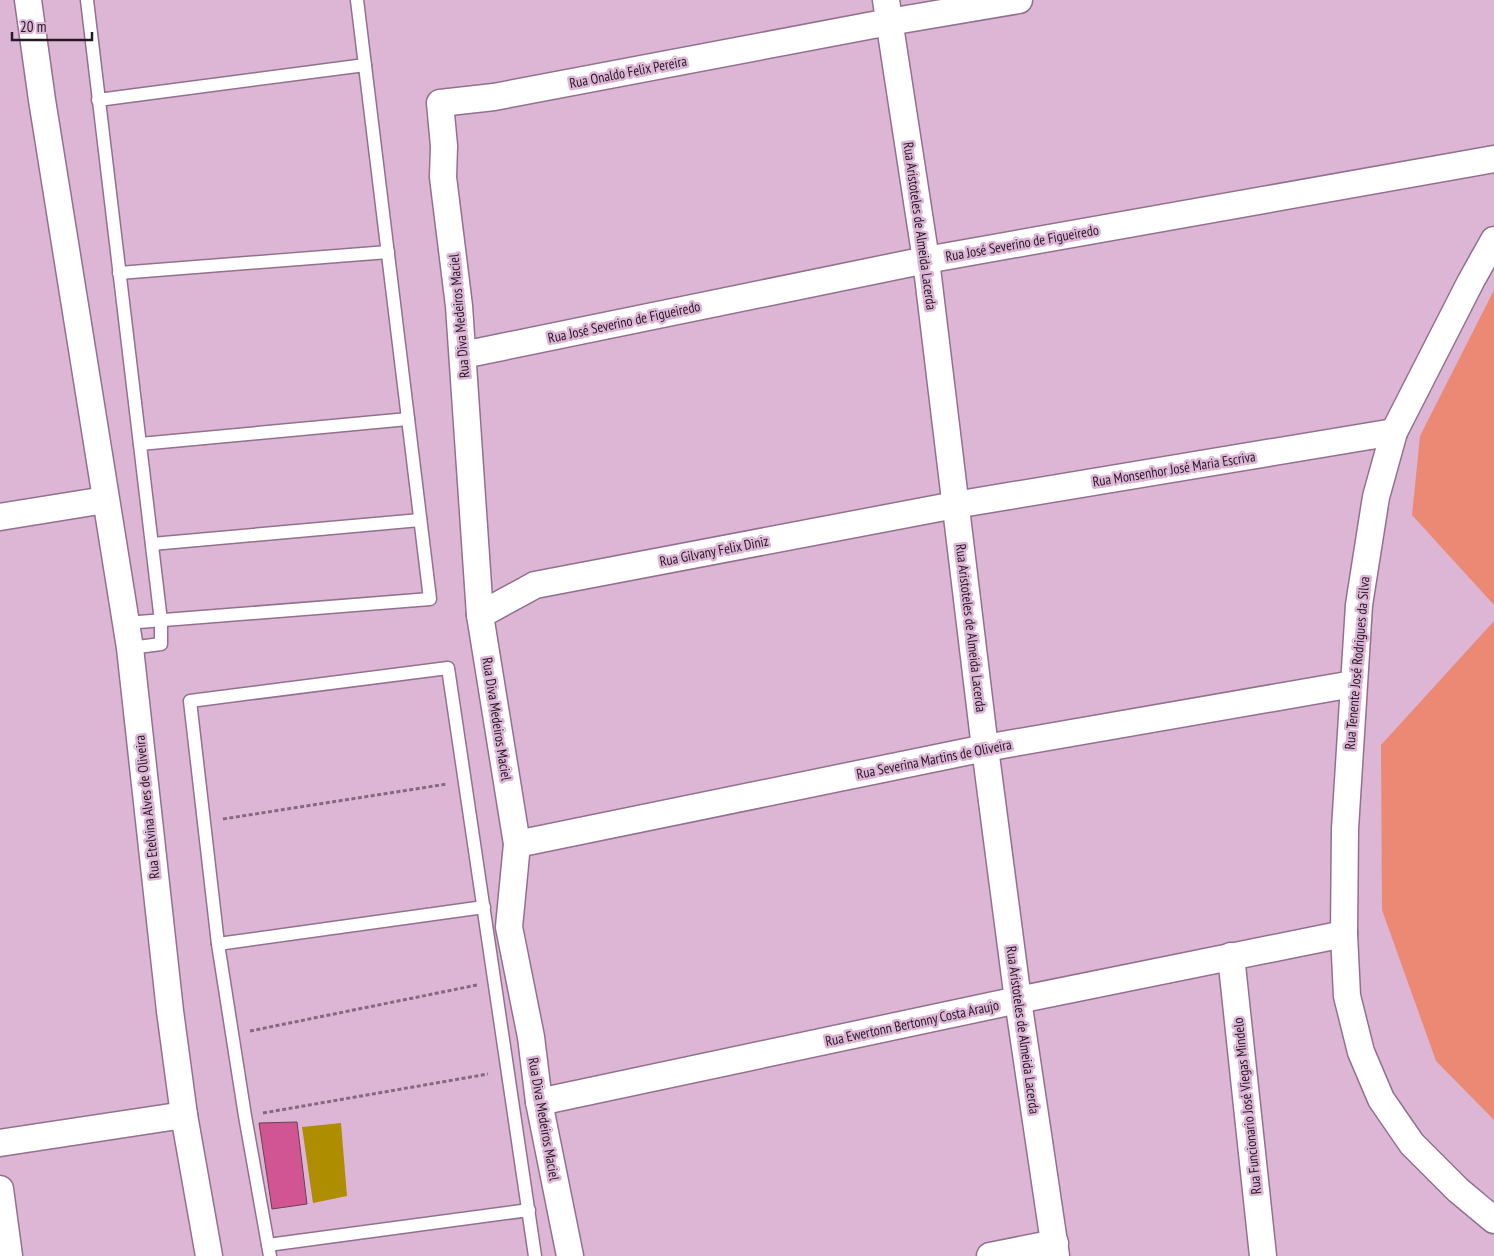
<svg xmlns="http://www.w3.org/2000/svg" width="1494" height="1256" viewBox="0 0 1494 1256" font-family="'PT Sans Narrow',sans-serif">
  <rect width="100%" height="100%" fill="#ddb6d6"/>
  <g fill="#eb8975">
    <path d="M1494,290V605L1412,515L1420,436Z"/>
    <path d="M1494,621V1120L1436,1061L1382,910L1381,745Z"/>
  </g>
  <path fill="#ae8d00" d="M341,1123L347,1196L313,1203L302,1127Z"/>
  <path fill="#d15592" stroke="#694152" d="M297,1122L307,1204L272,1209L259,1123Z"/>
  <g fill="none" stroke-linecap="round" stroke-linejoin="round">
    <defs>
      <g id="service">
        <path d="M87,0L161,621V644L130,648"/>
        <path d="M98,100L365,65"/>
        <path d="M119,273L388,252"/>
        <path d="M140,444L408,419"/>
        <path d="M152,544L420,520"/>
        <path d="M126,623L430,599L357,0"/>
        <path d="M218,944L484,907"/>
        <path d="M268,1245L529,1210"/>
        <path d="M270,1256L245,1116L218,944L190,701L448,668L535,1256"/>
      </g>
      <g id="minor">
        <path d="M28,0L42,100L130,648L170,1011L184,1115L209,1256"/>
        <path d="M886,0L926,260L985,748L1018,1000L1056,1256"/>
        <path d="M1494,240L1471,281L1394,432L1376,497L1359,605L1345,829L1344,934L1347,996L1361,1052L1381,1099L1412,1144L1458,1190L1494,1220"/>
        <path d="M463,355L926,260L1494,159"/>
        <path d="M0,517L105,500"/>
        <path d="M480,615L535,585L955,505L1394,432"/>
        <path d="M517,844L985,748L1353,684"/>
        <path d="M1231,956L1263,1256"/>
        <path d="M539,1102L1018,1000L1344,934"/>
        <path d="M0,1143L184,1115"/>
        <path d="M0,1189L9,1256"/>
        <path d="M570,1256L539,1102L531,1037L509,927L517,844L480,615L459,306L443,177L444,146L440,103L494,97L889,22L1019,0"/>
        <path d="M990,1256L1055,1243"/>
      </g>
    </defs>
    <use href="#service" stroke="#93708d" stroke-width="15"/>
    <use href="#minor" stroke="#93708d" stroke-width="29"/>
    <g stroke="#84697f" stroke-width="3" stroke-dasharray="4 2.5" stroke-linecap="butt">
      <path d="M223,819L447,784"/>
      <path d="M250,1031L477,985"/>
      <path d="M263,1113L488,1074"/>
    </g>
    <use href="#service" stroke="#fff" stroke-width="12"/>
    <use href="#minor" stroke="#fff" stroke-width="26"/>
  </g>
  <g text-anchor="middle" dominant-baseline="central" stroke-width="5" stroke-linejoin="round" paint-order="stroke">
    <g font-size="14" fill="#261824" stroke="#ddb6d6">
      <text transform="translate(628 72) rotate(-11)">Rua Onaldo Felix Pereira</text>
      <text transform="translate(920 226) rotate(82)">Rua Aristoteles de Almeida Lacerda</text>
      <text transform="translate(1022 243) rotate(-10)">Rua José Severino de Figueiredo</text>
      <text transform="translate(459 316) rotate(-95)">Rua Diva Medeiros Maciel</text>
      <text transform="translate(624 322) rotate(-12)">Rua José Severino de Figueiredo</text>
      <text transform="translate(1174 469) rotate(-9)">Rua Monsenhor José Maria Escriva</text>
      <text transform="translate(714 551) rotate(-11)">Rua Gilvany Felix Diniz</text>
      <text transform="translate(971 628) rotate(83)">Rua Aristoteles de Almeida Lacerda</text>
      <text transform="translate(1357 663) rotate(-85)">Rua Tenente José Rodrigues da Silva</text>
      <text transform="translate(497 719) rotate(81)">Rua Diva Medeiros Maciel</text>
      <text transform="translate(934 759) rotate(-11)">Rua Severina Martins de Oliveira</text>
      <text transform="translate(147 807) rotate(-96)">Rua Etelvina Alves de Oliveira</text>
      <text transform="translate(912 1023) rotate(-12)">Rua Ewertonn Bertonny Costa Araujo</text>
      <text transform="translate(1023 1030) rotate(82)">Rua Aristoteles de Almeida Lacerda</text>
      <text transform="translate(1247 1106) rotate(-96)">Rua Funcionario José Viegas Mindelo</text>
      <text transform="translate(544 1119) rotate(80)">Rua Diva Medeiros Maciel</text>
    </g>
  </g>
  <path d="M12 32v8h80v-8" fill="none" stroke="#261824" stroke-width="2.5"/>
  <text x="20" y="32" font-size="15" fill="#261824" stroke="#ddb6d6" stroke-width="4" paint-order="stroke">20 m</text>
</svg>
